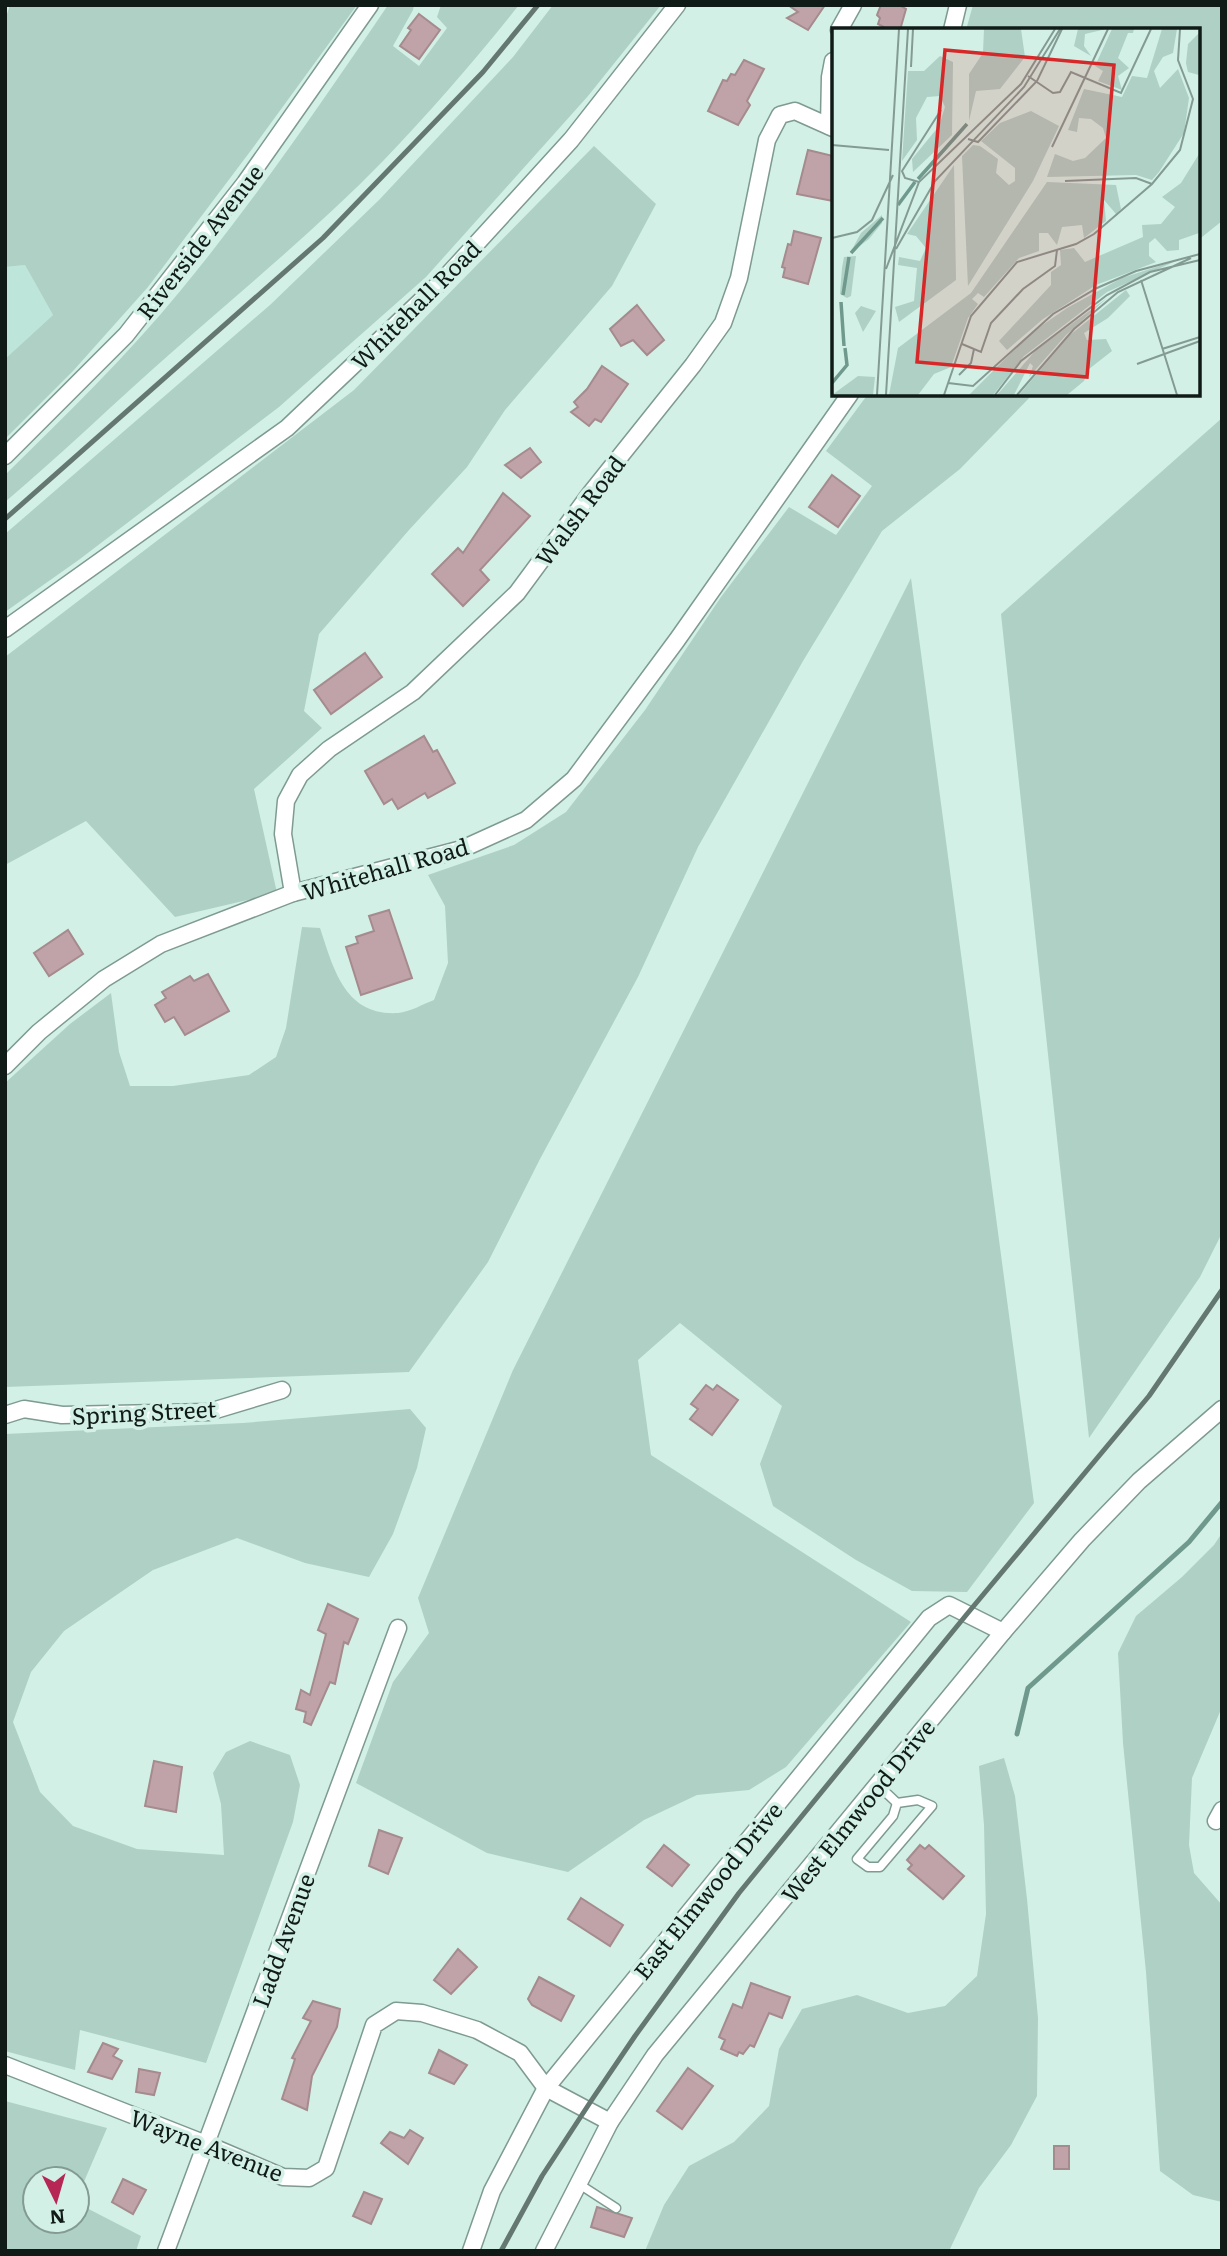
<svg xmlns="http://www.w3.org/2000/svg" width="1227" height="2256" viewBox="0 0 1227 2256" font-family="Literata,serif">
  <rect width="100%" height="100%" fill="#d2f0e6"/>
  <path fill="#bee5d9" d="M25,265L53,315L5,359V267Z"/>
  <g fill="#aed0c5">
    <path d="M10,5H357L252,149L148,287L73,371L5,439V359L53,315L25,265L5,267V20Z"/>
    <path d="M388,5H414L413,10L393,46L419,66L447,28L437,17L441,5H519C476,59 431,111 383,161C317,229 242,290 171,353C115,402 62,454 5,502V475C66,415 127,356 181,290C256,199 322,102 388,5Z"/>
    <path d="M553,5H661L588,96L426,277L279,407L80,559L5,612V534L270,305L379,200L513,57Z"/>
    <path d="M973,5H1222V221L1197,241V30H966Z"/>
    <path d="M594,146L656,204L612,286L505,410L467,467L409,530L319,634L304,711L322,728L254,789L277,893L175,917L86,821L5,865V657L354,390Z"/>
    <path d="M868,394H1033L960,469L882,531L803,661L698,847L638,977L540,1159L488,1262L409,1372L5,1387V1083L70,1024L111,993L119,1052L130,1086H173L249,1075L276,1057L286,1028L302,927L320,928C334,970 345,1016 398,1013C410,1012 423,1004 434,1000L448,963L445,906L428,875L514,845L566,812L645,710L721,597L789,507L836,535L872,486L826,451Z"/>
    <path d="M1222,418V1233L1200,1277L1089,1438L1001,614Z"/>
    <path d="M911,578L1034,1503L967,1592L912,1591L856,1560L773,1506L760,1464L782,1406L680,1323L638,1360L651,1455L911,1622L786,1767L749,1790L697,1795L644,1820L568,1872L487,1853L356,1783L393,1682L429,1633L418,1598L513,1370Z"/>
    <path d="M410,1409L426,1428L417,1468L393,1534L369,1577L305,1563L237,1538L153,1570L64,1631L31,1672L13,1722L40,1792L73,1826L137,1849L224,1855L221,1804L213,1773L226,1752L250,1741L290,1755L300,1785L293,1822L206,2063L80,2030L75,2070L5,2051V1434L243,1423Z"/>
    <path d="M1222,1533V1707L1192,1778L1189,1845L1194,1873L1222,1905V2202L1193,2195L1160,2171L1146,1972L1123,1743L1118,1653L1136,1616L1182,1577L1214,1545Z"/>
    <path d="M1004,1758L1015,1796L1027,1899L1038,2018L1037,2096L1011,2145L979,2188L949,2251H645L664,2205L689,2166L734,2142L769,2106L779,2049L802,2009L857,1995L908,2013L945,2006L977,1976L986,1914L984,1825L979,1766Z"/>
    <path d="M5,2101L107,2128L77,2198V2179H35V2221H77V2203L141,2236L136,2251H5Z"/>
  </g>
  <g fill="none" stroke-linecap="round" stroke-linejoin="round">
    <path stroke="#70998d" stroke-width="5" d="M1017,1734L1028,1688L1189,1542L1222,1502"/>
  </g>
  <g fill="#c0a3a8" stroke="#a58a8e" stroke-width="2">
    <path d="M788,5H825L808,30L787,18L798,12Z"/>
    <path d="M881,5H899L906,9L900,30H889L878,24L880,18L877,15Z"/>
    <path d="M419,14L440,30L419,59L400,46L411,30L408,28Z"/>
    <path d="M744,60L764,69L747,101L750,105L738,125L708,111L723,80L727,81L731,74L735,75Z"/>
    <path d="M808,150L833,156V201L797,194Z"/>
    <path d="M794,231L821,238L808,284L783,277L785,268L782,267L788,244L791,245Z"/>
    <path d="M637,305L664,340L647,355L633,340L621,346L610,329Z"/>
    <path d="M602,366L628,384L601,422L595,419L589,426L571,412L578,407L574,402L587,389Z"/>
    <path d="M530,448L541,462L521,478L505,465Z"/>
    <path d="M832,475L860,496L838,527L809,507Z"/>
    <path d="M503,493L530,516L480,570L489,580L463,606L432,574L458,548L463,553Z"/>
    <path d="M365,653L382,677L331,714L314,690Z"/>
    <path d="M424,736L433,752L437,750L455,783L428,798L425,793L398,809L392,799L384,804L365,771Z"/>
    <path d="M389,910L412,978L361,995L346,947L358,943L356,937L374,931L369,916Z"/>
    <path d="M68,930L83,954L49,976L34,953Z"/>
    <path d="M208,974L229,1011L185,1035L174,1017L165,1022L155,1005L166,998L162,992L190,976L194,981Z"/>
    <path d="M706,1385L713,1390L717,1385L738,1400L712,1435L690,1419L698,1409L691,1404Z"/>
    <path d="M328,1604L358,1619L348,1644L344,1642L335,1684L330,1682L311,1725L304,1722L306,1712L296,1709L301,1690L310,1695L326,1634L318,1630Z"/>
    <path d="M154,1761L182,1767L176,1812L145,1806Z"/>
    <path d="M379,1830L402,1838L388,1874L369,1866Z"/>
    <path d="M664,1845L689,1865L672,1886L647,1867Z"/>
    <path d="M920,1845L925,1849L929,1845L964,1876L943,1899L908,1869L912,1865L907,1860Z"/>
    <path d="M581,1898L623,1925L610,1946L568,1919Z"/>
    <path d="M458,1949L477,1967L451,1994L434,1980Z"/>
    <path d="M539,1977L574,1996L561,2021L532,2005L528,1999Z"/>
    <path d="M751,1983L790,1997L782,2018L769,2013L754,2047L750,2045L743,2054L739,2052L737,2056L721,2049L725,2040L719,2037L733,2004L742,2008Z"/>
    <path d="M313,2001L340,2009L337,2027L312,2076L307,2110L282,2099L295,2059L292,2058L311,2021L303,2018Z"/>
    <path d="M103,2043L118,2049L113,2056L122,2061L112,2079L88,2072Z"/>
    <path d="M439,2050L467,2065L454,2084L429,2073Z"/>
    <path d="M688,2068L713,2086L682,2129L657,2111Z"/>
    <path d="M139,2069L160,2073L154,2095L136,2092Z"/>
    <path d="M410,2130L423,2138L408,2164L381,2143L390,2132L404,2138Z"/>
    <rect x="1054" y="2146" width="15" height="23"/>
    <path d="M123,2179L146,2190L133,2214L112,2202Z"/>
    <path d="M364,2192L382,2199L371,2224L353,2216Z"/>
    <path d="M597,2207L632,2218L624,2237L591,2227Z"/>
  </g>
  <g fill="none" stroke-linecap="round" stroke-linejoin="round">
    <defs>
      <g id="service">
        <path d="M878,1785L897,1803"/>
        <path d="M918,1800L932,1806L880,1867H868L857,1859L893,1816L897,1803Z"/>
        <path d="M579,2184L616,2208"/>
      </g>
      <g id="minor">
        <path d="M839,30L853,5"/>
        <path d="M952,30L958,5"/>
        <path d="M829,126L830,77L833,61"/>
        <path d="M5,456L126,335L245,183L370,5"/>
        <path d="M5,629L287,428L445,278L571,140L677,5"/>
        <path d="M293,893L283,834L286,801L300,775L329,749L413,692L517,593L590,494L693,365L723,323L739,278L767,140L780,115L795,111L833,128"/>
        <path d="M5,1066L39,1032L104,979L161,944L293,893L462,849L526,820L574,779L677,640L850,394"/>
        <path d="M5,1415L24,1409L62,1415L209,1412L282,1390"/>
        <path d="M1216,1821L1222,1810"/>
        <path d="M5,2065L206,2144L283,2177L309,2178L326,2168L374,2025L396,2011L422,2013L477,2030L520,2053L546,2088L610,2122"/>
        <path d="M166,2251L398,1628"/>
        <path d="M471,2251L492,2191L546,2088L929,1618L949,1605L1003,1632"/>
        <path d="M544,2251L610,2122L655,2055L1003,1632L1082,1540L1139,1481L1222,1409"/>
      </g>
    </defs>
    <use href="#service" stroke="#7e9a91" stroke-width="11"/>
    <use href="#minor" stroke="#7e9a91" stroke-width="19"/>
    <use href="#service" stroke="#fff" stroke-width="8"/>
    <use href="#minor" stroke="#fff" stroke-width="16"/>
    <g stroke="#647871" stroke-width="5">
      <path d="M5,519L323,238L483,72L538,5"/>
      <path d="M501,2251L542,2176L591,2101L635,2036L739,1893L967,1614L1149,1396L1222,1290"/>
    </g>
  </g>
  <g text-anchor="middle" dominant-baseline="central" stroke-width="7" stroke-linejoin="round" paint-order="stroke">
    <g font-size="23" fill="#101b17" stroke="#d2f0e6">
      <text transform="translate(199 241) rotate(-52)">Riverside Avenue</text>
      <text transform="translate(415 304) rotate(-45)">Whitehall Road</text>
      <text transform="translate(579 510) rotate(-53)">Walsh Road</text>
      <text transform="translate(385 868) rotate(-16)">Whitehall Road</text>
      <text transform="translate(144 1411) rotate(-3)">Spring Street</text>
      <text transform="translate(857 1810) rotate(-51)">West Elmwood Drive</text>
      <text transform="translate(707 1890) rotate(-51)">East Elmwood Drive</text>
      <text transform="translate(282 1940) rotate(-70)">Ladd Avenue</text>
      <text transform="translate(207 2144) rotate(21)">Wayne Avenue</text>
    </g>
  </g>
  <g transform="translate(832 28)">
    <rect width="368" height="368" fill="#d2f0e6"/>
    <path d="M152,1H189L193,29L168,61L144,63L137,93V46L151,25ZM246,1H274L253,6L252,18L259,28L242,18ZM280,1H302L301,5H296L286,30L297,40L286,48L290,62L266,53L271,43L263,38ZM330,1H345L341,25L331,29L322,43L328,60L346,41L357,70L352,105L327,144L320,152L304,147L215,149L223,126L241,133L253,130L274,110L271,100L259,91L247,90L245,104L236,102L252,61L290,69L300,48L315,50ZM367,5V47L356,44L354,35L356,16ZM108,28L121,34L120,107L81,144L80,131L107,98L113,79L108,68L95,69L84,90L85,112L70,133L76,43H92ZM199,83L227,98L201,153L136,258L130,128L141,117L148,118L166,131L164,145L177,157L183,153V140L149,113L168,95ZM367,126V205L347,212V222L335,223L323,210L317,215V228L324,234L264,257L211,291L175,322L167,313L219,257V244L229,237L228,222L242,220L253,234L311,209L310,197L329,196L343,179L330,169L349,155ZM122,137L124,252L67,294L63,279L82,273L85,240L66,237L67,229L88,233L94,220L84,208L75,206ZM215,154L284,157L289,181L284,186L272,172L274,193L252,210L250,197L230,199L225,217L216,205H207V223L187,230L152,269L146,265L140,271L146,276L136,290L119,339L102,346L86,367H57L66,320L139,265ZM50,187V195L37,211L18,225L29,205ZM24,228L19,268L15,270L8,266L10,240L12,229ZM346,232L275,264L192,328L161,367H137L199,305L235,280L290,250ZM294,262L298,268L276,290L252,305L255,312L274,311L280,323L257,341L252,353L235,367H187L238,307ZM275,270L234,307L197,349L201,338L198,335L182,367H165L204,322ZM29,278L44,283L31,304L23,285ZM26,348L43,349L41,367H0Z" fill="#aed0c5"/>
    <path fill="none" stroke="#70998d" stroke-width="3.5" d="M86,151L135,96M66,177L83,154M19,225L51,190M11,267L17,229M9,274L12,318M0,355L15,337L13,320"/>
    <path fill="none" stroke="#849b93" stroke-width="2" d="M79,39L81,1M196,48L221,65L228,64L239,44L289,65L319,1M136,111L146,114L205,53L230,1M0,117L57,122M220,119L276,1M233,153L304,150L320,156M87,154L73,150L70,143L109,82M0,210L25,204L40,192L61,147M64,221L103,153L192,59L228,1M54,241L87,154L189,56L223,1M309,252L345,367M130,316L149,324L159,295L191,261L223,238L225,222M330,321L368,309M305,336L368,313M127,347L139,335L142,321M116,355L141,358L221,286L265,260L304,243L368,226M45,367L67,1M54,367L76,1M112,367L139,288L185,234L244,216L262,206L320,156L348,122L361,71L346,32L348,1M163,367L189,333L275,267L318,244L368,232M185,367L242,301L286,264L359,230"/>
    <path fill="#d62828" fill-opacity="0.15" stroke="#d62828" stroke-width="3.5" d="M113,22L282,37L255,349L85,334Z"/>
    <rect width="368" height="368" fill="none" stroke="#101b17" stroke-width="3.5"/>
  </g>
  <rect width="1227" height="2256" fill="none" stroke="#101b17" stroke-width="14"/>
  <g transform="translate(56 2200) rotate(175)"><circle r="33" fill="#d2f0e6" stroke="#849b93" stroke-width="2"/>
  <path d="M0-5L12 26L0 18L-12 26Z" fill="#b62756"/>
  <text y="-10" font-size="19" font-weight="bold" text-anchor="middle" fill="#101b17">N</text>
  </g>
</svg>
